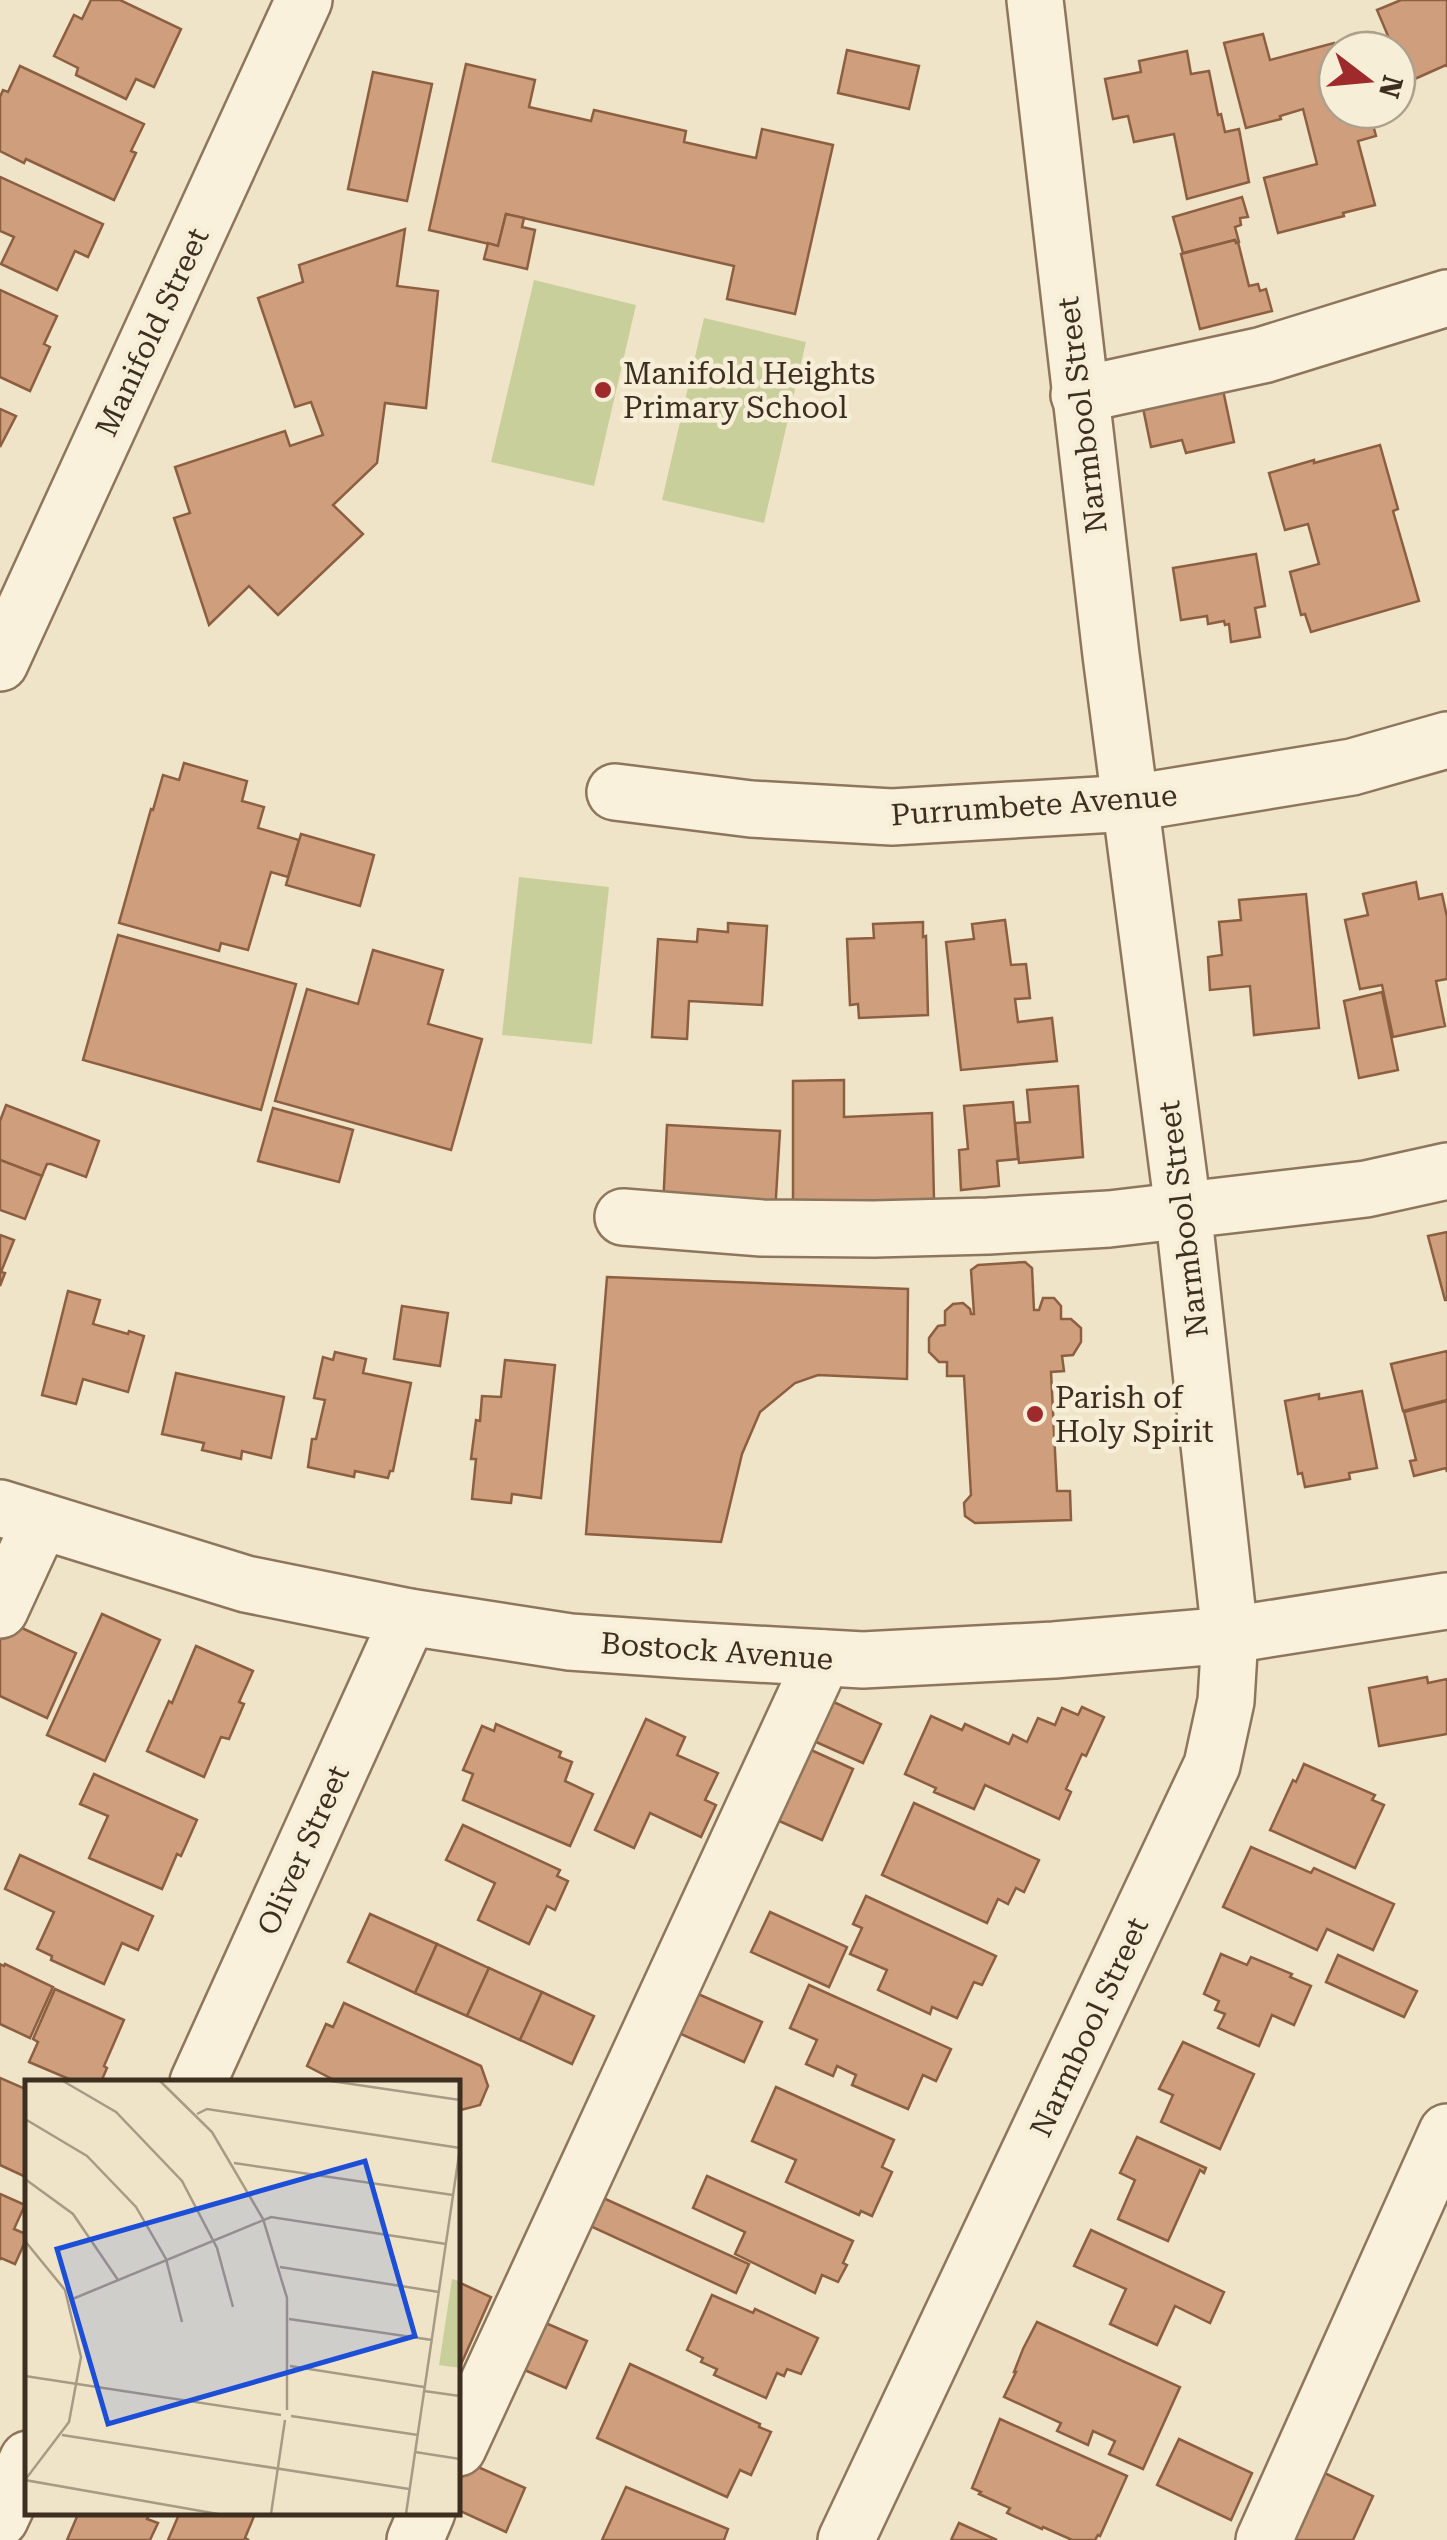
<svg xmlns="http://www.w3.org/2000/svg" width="1447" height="2540" viewBox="0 0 1447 2540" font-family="'Roboto Serif',serif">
  <rect width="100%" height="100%" fill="#f0e4c8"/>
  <g fill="#c9cf9b">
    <path d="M534,280L636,305L594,486L491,462Z"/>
    <path d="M704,318L806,342L764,523L662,500Z"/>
    <path d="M519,877L609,887L592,1044L502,1035Z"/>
  </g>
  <g fill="#cf9f7d" stroke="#8d5f41" stroke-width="2.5">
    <path d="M91,0H120L181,29L154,87L136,79L126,99L76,75L78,68L54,56L74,15L82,19Z"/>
    <path d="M1401,0H1447V67L1446,65L1408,82L1397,56V50H1394L1377,10Z"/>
    <path d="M1263,34L1270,60L1334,43L1337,53V110H1369L1376,136L1358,141L1375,205L1343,213L1344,216L1278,233L1264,178L1317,164L1303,109L1280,116L1281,119L1246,128L1224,43Z"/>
    <path d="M847,50L919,66L909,109L838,93Z"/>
    <path d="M1187,51L1191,74L1209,71L1218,115L1221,114L1225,132L1239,129L1249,182L1187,199L1174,134L1134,142L1128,116L1113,119L1105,79L1141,72L1139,61Z"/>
    <path d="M466,64L535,80L529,107L591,121L594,110L686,131L684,142L737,154L756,158L762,129L833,145L795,314L727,299L734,266L506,214L498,246L429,230Z"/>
    <path d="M20,66L144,124L131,151L136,153L114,200L26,159L24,163L0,151V97L3,90L8,92Z"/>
    <path d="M373,72L432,84L407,201L348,189Z"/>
    <path d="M0,177L103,224L88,257L75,251L57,290L1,264L14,237L0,231Z"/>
    <path d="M1242,197L1248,217L1240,218L1241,225L1235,227L1239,242L1236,243L1235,240L1183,253L1173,217Z"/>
    <path d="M506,214L524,218L522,227L535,230L527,269L484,259L488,243L498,246Z"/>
    <path d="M405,229L397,286L438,291L426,408L385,403L377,463L333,505L363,534L278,615L249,586L209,625L174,518L190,513L175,467L285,431L290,446L323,435L311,402L295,407L258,298L303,282L299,265Z"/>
    <path d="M1235,240L1236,243L1238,242L1249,286L1258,284L1260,291L1266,289L1272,311L1200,329L1181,254Z"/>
    <path d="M0,290L57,316L44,344L50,347L30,391L0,377Z"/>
    <path d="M1223,390L1234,442L1186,453L1182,440L1151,447L1143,408Z"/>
    <path d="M0,409L16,416L0,447Z"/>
    <path d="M1380,445L1398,509L1393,511L1419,601L1311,632L1305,614L1301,615L1290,572L1319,564L1308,524L1285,530L1269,473L1314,460V463Z"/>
    <path d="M1256,554L1265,606L1255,608L1260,637L1231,642L1229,624L1225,625L1224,621L1208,624L1207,616L1181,620L1173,568Z"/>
    <path d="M184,763L247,781L242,801L264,807L258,828L299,840L288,877L271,872L248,950L221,943L219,951L119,923L151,809L153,810L163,775L179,780Z"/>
    <path d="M301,834L374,855L360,906L286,885Z"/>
    <path d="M1416,882L1419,899L1442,894L1447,917V979L1436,981L1445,1026L1393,1037L1382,985L1360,989L1345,920L1368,915L1363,894Z"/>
    <path d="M1306,894L1319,1028L1254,1035L1250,986L1210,990L1208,957L1222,955L1219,922L1241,920L1239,900Z"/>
    <path d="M1005,920L1011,965L1026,964L1030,998L1015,999L1018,1022L1052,1018L1057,1061L961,1070L946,942L974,939L972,924Z"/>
    <path d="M923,922V937L926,936L928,1015L859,1018L858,1004L850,1005L847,939L874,938L873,924Z"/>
    <path d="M728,923L767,926L762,1005L689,1001L687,1039L652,1037L658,939L697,942L698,929L728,932Z"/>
    <path d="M118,935L296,984L261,1110L83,1060Z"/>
    <path d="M373,950L443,970L428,1024L482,1039L451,1150L275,1101L307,989L358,1004Z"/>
    <path d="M1382,992L1398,1070L1359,1078L1344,1001Z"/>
    <path d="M844,1080V1117L932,1113L934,1200L793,1209V1081Z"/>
    <path d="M1078,1086L1083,1157L1019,1163L1015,1123L1030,1122L1027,1090Z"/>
    <path d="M1013,1102L1018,1159L997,1161L999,1186L961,1190L959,1150L968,1149L964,1106Z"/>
    <path d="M6,1105L99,1141L86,1177L51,1164H47L42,1176L0,1160V1121Z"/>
    <path d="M273,1108L353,1130L339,1182L258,1161Z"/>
    <path d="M667,1125L780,1131L775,1213L663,1207Z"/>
    <path d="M0,1160L42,1176L25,1219L0,1210Z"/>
    <path d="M1447,1232V1300H1445L1428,1236Z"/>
    <path d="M0,1235L14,1240L1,1272L5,1273L0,1286Z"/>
    <path d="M1025,1262L1032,1268L1034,1310H1039L1043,1298H1054L1061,1306V1319H1071L1081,1328V1342L1073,1355L1062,1356L1064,1371L1051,1372L1057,1491H1070L1071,1520L975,1523L965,1516L964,1503L971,1495L964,1376H947V1362H939L929,1352V1338L938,1326L945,1325V1311L953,1304L963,1303L970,1309L971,1314H974L971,1270L978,1265Z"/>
    <path d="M607,1277L908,1289L907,1379L818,1375L795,1383L760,1412L742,1454L721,1542L586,1534Z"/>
    <path d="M68,1291L100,1300L93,1324L128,1334L129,1331L144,1336L128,1392L83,1379L76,1404L42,1395Z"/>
    <path d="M402,1306L448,1313L440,1366L394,1359Z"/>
    <path d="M1447,1351V1400L1403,1411L1391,1364Z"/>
    <path d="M335,1352L366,1359L363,1373L411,1383L393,1471H390L388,1478L355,1471L354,1477L308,1467L312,1439H316L325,1400L314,1398L323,1357L333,1360Z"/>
    <path d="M505,1360L555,1365L541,1498L512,1494L511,1503L472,1499L476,1459H471L476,1420L480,1421L482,1396L501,1397Z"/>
    <path d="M176,1373L284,1397L271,1458L242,1451L241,1459L202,1450L204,1443L162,1434Z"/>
    <path d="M1362,1391L1377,1468L1349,1473L1350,1479L1305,1487L1302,1473L1298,1474L1285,1401L1319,1394V1399Z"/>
    <path d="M1447,1401V1472L1446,1468L1414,1476L1410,1461L1416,1460L1404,1412Z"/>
    <path d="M102,1614L160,1640L105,1761L47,1735Z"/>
    <path d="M9,1622L76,1653L47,1718L0,1696V1641Z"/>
    <path d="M196,1646L253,1671L239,1702L244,1704L229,1739L221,1737L204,1777L147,1751L169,1701L172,1703Z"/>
    <path d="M1427,1677L1428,1683L1447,1679V1734L1379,1746L1369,1688Z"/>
    <path d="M823,1697L881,1724L863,1763L805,1737Z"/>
    <path d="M1082,1707L1104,1717L1086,1756L1082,1754L1066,1789L1071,1792L1059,1819L985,1785L974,1809L934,1792L936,1788L905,1774L931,1716L962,1730L965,1724L1009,1744L1013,1735L1027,1742L1038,1718L1055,1725L1062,1708L1078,1715Z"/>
    <path d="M646,1719L685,1737L677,1755L718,1773L705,1800L716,1805L701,1837L650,1813L634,1848L595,1830Z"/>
    <path d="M496,1724L561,1752L559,1757L572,1762L565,1781L593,1794L570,1846L463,1800L473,1774L463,1770L482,1726L494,1731Z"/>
    <path d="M800,1745L853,1769L822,1840L768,1816Z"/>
    <path d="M1304,1764L1375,1795L1372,1800L1384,1805L1355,1868L1270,1830L1293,1780L1296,1782Z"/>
    <path d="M94,1774L197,1820L181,1856L177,1854L162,1889L89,1858L108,1816L80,1804Z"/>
    <path d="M914,1803L1039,1860L1024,1892L1016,1888L1008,1904L998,1899L987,1923L882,1875Z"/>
    <path d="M463,1825L560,1870L557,1876L568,1881L555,1910L547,1906L529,1944L478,1920L495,1883L446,1860Z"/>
    <path d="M1251,1847L1311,1873L1314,1868L1394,1904L1373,1950L1327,1929L1317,1950L1223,1907Z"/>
    <path d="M20,1855L153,1916L138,1950L122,1943L104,1984L51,1960L52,1956L37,1949L54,1912L5,1889Z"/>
    <path d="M866,1896L996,1956L982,1985L974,1982L957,2018L932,2007L930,2014L878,1990L887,1970L850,1954L862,1928L853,1924Z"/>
    <path d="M770,1912L847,1947L829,1987L751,1952Z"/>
    <path d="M370,1914L437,1944L415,1993L348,1962Z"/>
    <path d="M437,1944L489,1968L467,2016L415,1993Z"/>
    <path d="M1221,1954L1247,1965L1251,1957L1292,1974L1290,1977L1311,1986L1294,2025L1272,2015L1259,2046L1218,2028L1225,2014L1215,2010L1219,2001L1204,1994Z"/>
    <path d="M1338,1955L1417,1991L1404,2017L1326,1982Z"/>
    <path d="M0,1964L4,1966L5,1964L53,1987L30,2038L0,2024Z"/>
    <path d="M489,1968L542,1992L520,2040L467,2016Z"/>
    <path d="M809,1985L951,2049L936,2081L923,2075L908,2109L852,2085L856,2075L837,2066L833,2076L806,2064L817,2040L790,2028Z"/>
    <path d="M55,1989L124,2020L104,2066L107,2068L101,2082H76L29,2062L38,2042L33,2039Z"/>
    <path d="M689,1990L762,2022L744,2062L672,2030Z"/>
    <path d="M542,1992L594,2016L572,2064L520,2040Z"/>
    <path d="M344,2003L481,2066L488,2086L480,2105L461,2110L458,2109V2082H338L307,2066L326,2024L333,2027Z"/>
    <path d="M1183,2042L1254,2074L1220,2149L1161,2122L1173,2095L1159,2089Z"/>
    <path d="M0,2078L28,2090V2178L0,2165Z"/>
    <path d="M776,2087L894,2140L882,2167L892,2172L872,2216L861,2211L859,2215L786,2182L796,2160L752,2141Z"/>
    <path d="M1137,2137L1206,2168L1204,2173L1200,2170L1168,2241L1118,2219L1135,2180L1120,2173Z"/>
    <path d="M707,2176L853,2241L843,2263L847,2265L838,2282L822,2275L815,2293L735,2254L745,2232L693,2208Z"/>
    <path d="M590,2192L749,2264L736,2293L577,2220Z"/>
    <path d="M0,2194L25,2205L14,2229L28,2235L15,2264L1,2258L0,2260Z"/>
    <path d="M1091,2230L1224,2292L1210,2323L1175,2306L1157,2345L1110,2324L1126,2289L1074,2266Z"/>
    <path d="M458,2282L491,2297L458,2371Z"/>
    <path d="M712,2295L753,2313L755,2309L818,2338L801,2374L787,2369L784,2376L777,2373L766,2398L714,2375L717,2369L701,2362L703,2358L687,2350Z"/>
    <path d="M541,2321L587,2341L566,2388L520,2368Z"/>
    <path d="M1037,2322L1180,2387L1143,2469L1109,2454L1115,2441L1093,2431L1088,2445L1057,2431L1061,2423L1004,2397L1016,2372H1014L1023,2349Z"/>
    <path d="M630,2364L760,2424L759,2427L771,2432L751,2475L740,2470L727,2497L597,2438Z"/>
    <path d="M1000,2419L1127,2476L1100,2536L1098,2535L1095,2540H1072L1043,2527L1042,2529L1007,2513L1010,2508L979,2494L981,2492L972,2488Z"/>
    <path d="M1179,2439L1252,2473L1231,2520L1157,2485Z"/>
    <path d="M467,2462L525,2488L506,2532L458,2510V2482Z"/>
    <path d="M1314,2468L1373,2496L1353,2540H1289Z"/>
    <path d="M626,2487L728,2529L724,2540H602Z"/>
    <path d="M79,2512H150L147,2519L158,2523L150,2540H67Z"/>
    <path d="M180,2512H252L255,2514L245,2538L249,2540H168Z"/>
    <path d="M959,2523L997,2540H951Z"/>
  </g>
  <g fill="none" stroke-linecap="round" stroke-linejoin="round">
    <defs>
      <g id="minor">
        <path d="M1079,395L1263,355L1447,298"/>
        <path d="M0,663L304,0"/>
        <path d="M615,792L751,809L892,817L1132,803L1352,767L1447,740"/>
        <path d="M623,1217L762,1228L874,1229L988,1226L1109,1219L1366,1189L1447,1171"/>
        <path d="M0,1508L246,1584L409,1617L570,1642L685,1650L863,1660L1054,1650L1230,1635L1447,1601"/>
        <path d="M0,1610L41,1521"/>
        <path d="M198,2082L409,1617"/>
        <path d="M458,2448L823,1658"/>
        <path d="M0,2519L28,2459"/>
        <path d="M415,2540L427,2512"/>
        <path d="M846,2540L1212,1765L1226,1701L1230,1635L1183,1209L1111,655L1035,0"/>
        <path d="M1264,2540L1447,2132"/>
      </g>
    </defs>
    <use href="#minor" stroke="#8d765c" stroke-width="60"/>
    <use href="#minor" stroke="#faf1dc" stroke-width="55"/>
  </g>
  <g fill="#9e2a2b" stroke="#f7eed8" stroke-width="4">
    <circle cx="603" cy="390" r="10"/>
    <circle cx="1035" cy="1414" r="10"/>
  </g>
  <g text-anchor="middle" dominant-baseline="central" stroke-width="9" stroke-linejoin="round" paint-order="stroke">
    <g font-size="30" fill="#3d2e20" stroke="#f7eed8">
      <text transform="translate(152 332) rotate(-65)">Manifold Street</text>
      <text transform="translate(1082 415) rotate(-97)">Narmbool Street</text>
      <text transform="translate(1034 805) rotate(-4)">Purrumbete Avenue</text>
      <text transform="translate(1183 1219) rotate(-97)">Narmbool Street</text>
      <text transform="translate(717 1651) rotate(4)">Bostock Avenue</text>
      <text transform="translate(303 1850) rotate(-66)">Oliver Street</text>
      <text transform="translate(1089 2027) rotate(-65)">Narmbool Street</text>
    </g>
    <g font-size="30" fill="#3d2e20" stroke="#f7eed8" text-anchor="start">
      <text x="623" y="373">Manifold Heights<tspan x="623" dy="34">Primary School</tspan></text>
      <text x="1055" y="1397">Parish of<tspan x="1055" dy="34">Holy Spirit</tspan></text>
    </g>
  </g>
  <g transform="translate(25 2080)">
    <rect width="435" height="435" fill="#f0e4c8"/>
    <path d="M427,199L435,201V288L414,285Z" fill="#c9cf9b"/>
    <path fill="none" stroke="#a89b85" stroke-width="2.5" d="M38,1L91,32L157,101L192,168L208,227M135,1L187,52L238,139L262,218V330M306,1L435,20M172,34L182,29L435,68M0,39L62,76L111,127L141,179L157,242M209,83L428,115M0,99L48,134L93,200M0,161L40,210L56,277L44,342L0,400L193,434M255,187L414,212M45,220L246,137L421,164M264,239L407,260M265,286L399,307M0,296L256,335M399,311L435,316M266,336L393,355M37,355L384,409M390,372L435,379M246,434L260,340M381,434L435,68"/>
    <path fill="#1d4ed8" fill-opacity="0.15" stroke="#1d4ed8" stroke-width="5" d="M340,81L390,256L83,344L32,169Z"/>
    <rect width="435" height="435" fill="none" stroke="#3d2e20" stroke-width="5"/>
  </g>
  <g transform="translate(1367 80) rotate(106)"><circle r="48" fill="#f7eed8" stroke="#ada18e" stroke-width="2.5"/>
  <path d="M0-8L18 38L0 25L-18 38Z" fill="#9e2a2b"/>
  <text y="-15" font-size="28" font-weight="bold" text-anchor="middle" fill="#3d2e20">N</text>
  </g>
</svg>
